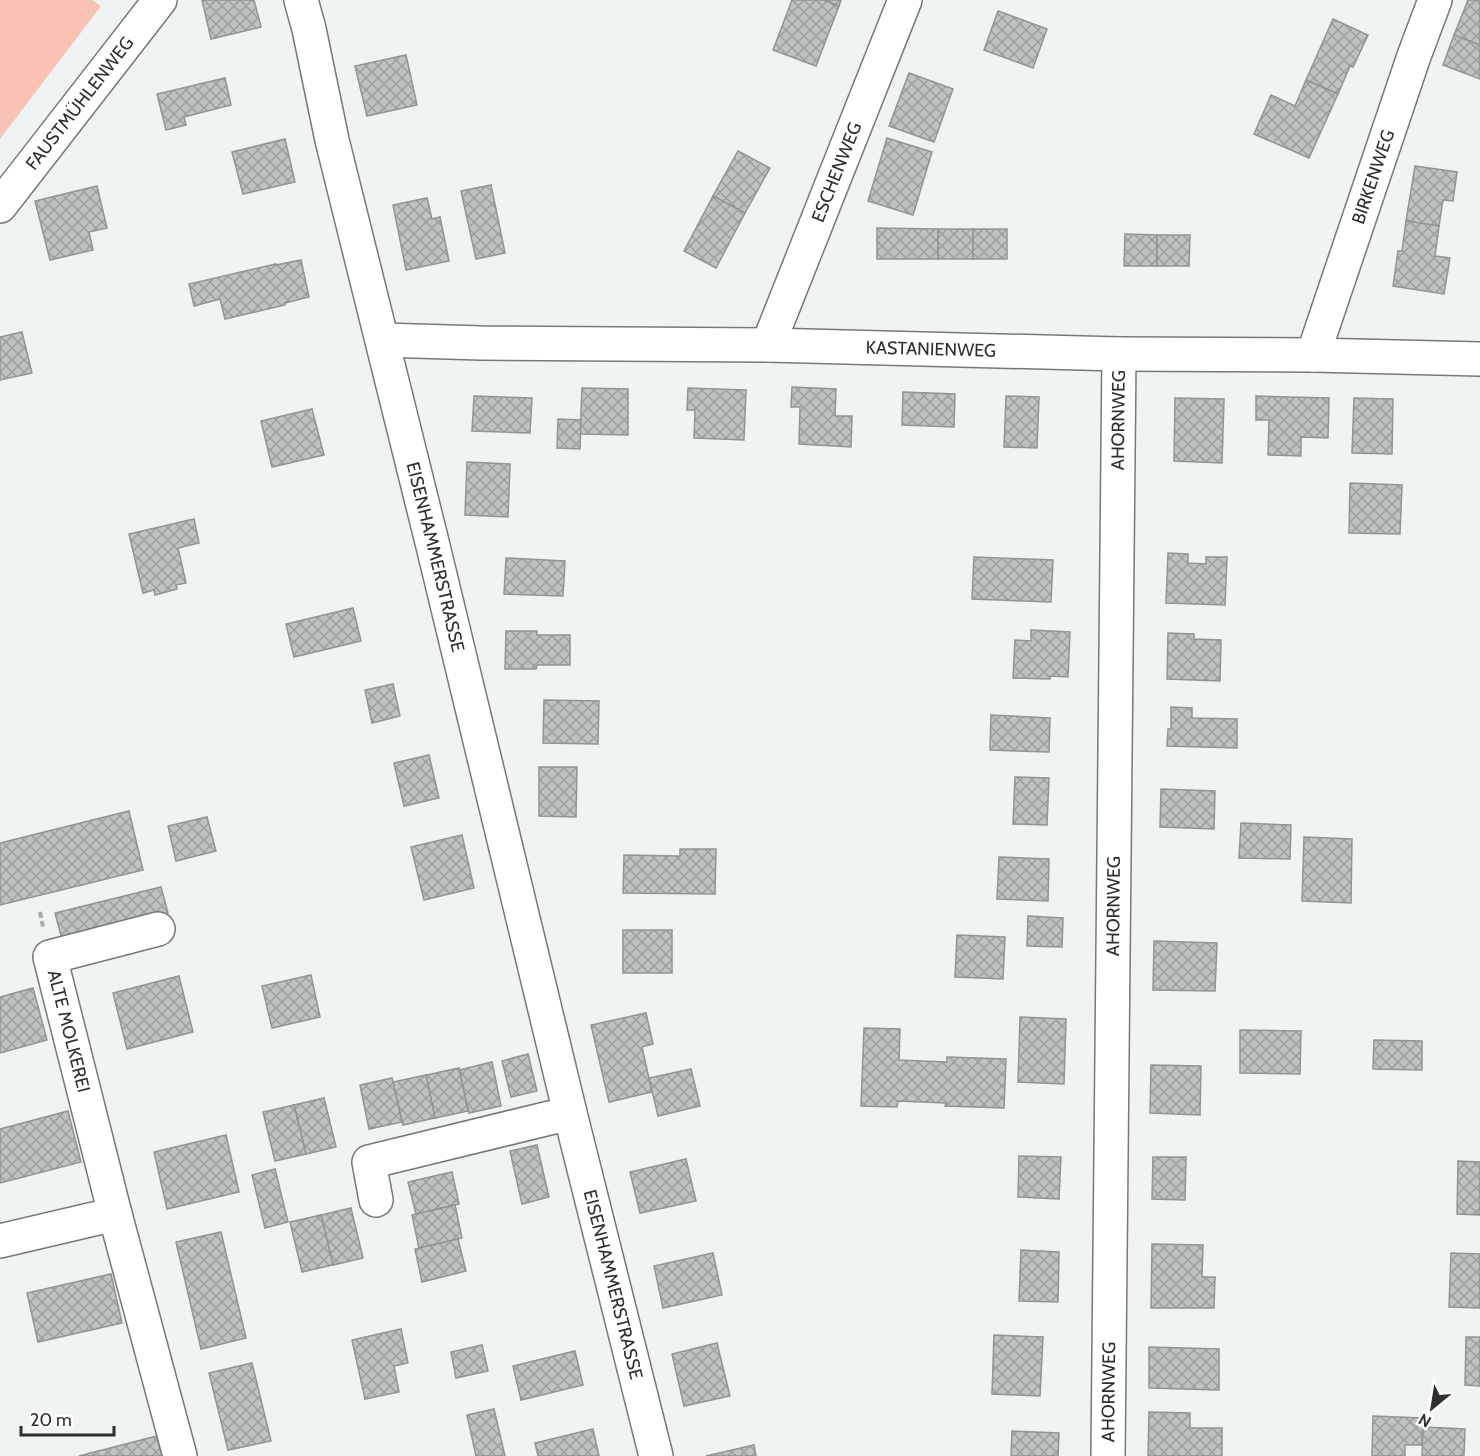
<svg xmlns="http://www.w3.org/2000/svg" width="1480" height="1456" viewBox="0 0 1480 1456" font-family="Cabin,sans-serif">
  <defs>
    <pattern id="building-cross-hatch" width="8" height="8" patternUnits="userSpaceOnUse" patternTransform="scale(1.5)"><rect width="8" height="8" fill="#bec2c1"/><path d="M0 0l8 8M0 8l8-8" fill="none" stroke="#9b9e9d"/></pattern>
  </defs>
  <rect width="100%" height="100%" fill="#eff3f3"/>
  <path fill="#fac2b5" d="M0,0H92L101,6L0,139Z"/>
  <g fill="url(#building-cross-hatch)" stroke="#909493" stroke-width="1.5">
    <path d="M202,0H254L261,27L211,39Z"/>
    <path d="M792,0H824L839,6L816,66L773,50Z"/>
    <path d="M824,0H841L839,6Z"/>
    <path d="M1468,0H1480V45L1454,35Z"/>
    <path d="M998,11L1047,29L1033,68L984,50Z"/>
    <path d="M1333,19L1368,35L1353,67L1350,66L1338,94L1306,80Z"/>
    <path d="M1454,35L1480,45V79L1443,65Z"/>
    <path d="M406,55L417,105L367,116L355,66Z"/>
    <path d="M909,73L953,89L934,142L889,126Z"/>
    <path d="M225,78L231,105L184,117L186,125L166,130L157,94Z"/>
    <path d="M1306,80L1338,94L1309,158L1254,134L1271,95L1295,106Z"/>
    <path d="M887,138L932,152L913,215L868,201Z"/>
    <path d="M285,139L295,182L243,194L232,152Z"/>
    <path d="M738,151L770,168L745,213L713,196Z"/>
    <path d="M1415,166L1457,172L1453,201L1443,200L1439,226L1406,221Z"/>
    <path d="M491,185L505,253L476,259L461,191Z"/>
    <path d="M97,186L107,228L89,232L93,250L50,260L35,201Z"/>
    <path d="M713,196L745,213L716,268L684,251Z"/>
    <path d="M427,198L432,219L440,217L449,261L406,270L393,205Z"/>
    <path d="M1406,221L1439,226L1435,256L1450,258L1444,294L1393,286L1398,251H1402Z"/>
    <path d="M877,228L938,229V259H877Z"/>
    <rect x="938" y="229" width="35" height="30"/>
    <rect x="973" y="229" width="34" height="30"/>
    <path d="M1125,234L1157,235V266H1124Z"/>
    <path d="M1157,235H1190L1189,266H1157Z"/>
    <path d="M301,260L309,297L285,303V305L225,319L220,299L194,306L189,284L276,264V265Z"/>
    <path d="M22,332L32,373L0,380V337Z"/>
    <path d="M792,387L836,389L835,416H852L851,447L799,444L800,407H791Z"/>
    <path d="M582,388L628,389V435L580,434Z"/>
    <path d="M688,388L746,390L744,440L694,438L695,410H687Z"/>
    <path d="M903,392L955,394L954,427L902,425Z"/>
    <path d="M474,396L532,398L530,433L472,431Z"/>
    <path d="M1006,396L1039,397L1037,448L1004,447Z"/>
    <path d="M1256,396L1329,398L1328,438L1301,437V456L1268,455L1269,420H1256Z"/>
    <path d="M1175,398L1224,399L1222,463L1174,461Z"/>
    <path d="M1354,398L1393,399L1392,454L1352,453Z"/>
    <path d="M312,409L324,455L272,467L261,421Z"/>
    <path d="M558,419L581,420L580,449L557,448Z"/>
    <path d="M467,462L510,464L508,517L465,515Z"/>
    <path d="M1350,483L1402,485L1400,534L1349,533Z"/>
    <path d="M194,519L199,543L178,548L186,583L176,585L177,589L155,595L154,590L143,593L129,534Z"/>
    <path d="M1168,553L1188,554V563L1206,564V557H1227L1225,605L1166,603Z"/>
    <path d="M974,557L1053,560L1051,602L972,599Z"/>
    <path d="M506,558L565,561L563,596L504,594Z"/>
    <path d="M353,608L361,641L294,657L286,624Z"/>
    <path d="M1031,630L1070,632L1068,677L1050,676V679L1013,678L1015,640L1031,641Z"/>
    <path d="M506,631H537V635H570V665H537L536,669H505Z"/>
    <path d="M1168,633L1194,634V639L1221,640L1220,681L1167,679Z"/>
    <path d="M393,684L400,716L372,723L365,690Z"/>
    <path d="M544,700L599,701L598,744L543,743Z"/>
    <path d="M1171,707L1192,708V718L1237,719V748L1167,746L1168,729H1171Z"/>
    <path d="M991,715L1050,718L1049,752L990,750Z"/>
    <path d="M429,755L439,798L404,806L394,763Z"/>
    <path d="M539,767H577L576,817L539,816Z"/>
    <path d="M1015,777L1049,778L1047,825L1013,824Z"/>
    <path d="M1161,789L1215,791L1214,829L1160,827Z"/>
    <path d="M129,811L143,870L0,905V843Z"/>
    <path d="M207,817L216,851L176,861L168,826Z"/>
    <path d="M1241,823L1291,825L1290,859L1239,858Z"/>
    <path d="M462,835L474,888L424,900L411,847Z"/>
    <path d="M1304,837L1352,839L1351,903L1302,901Z"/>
    <path d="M680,849H716L715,894L623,893L624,855L680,856Z"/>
    <path d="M999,857L1049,859L1048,901L997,899Z"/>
    <path d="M161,887L168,913L62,939L55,913Z"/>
    <path d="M1028,916L1063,918L1062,947L1027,946Z"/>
    <rect x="623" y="930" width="49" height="43"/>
    <path d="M957,935L1005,937L1003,979L955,977Z"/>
    <path d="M1154,941L1217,943L1215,991L1153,990Z"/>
    <path d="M311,975L320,1017L272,1028L262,986Z"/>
    <path d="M179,976L193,1032L127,1049L113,993Z"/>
    <path d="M33,988L47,1040L0,1053V997Z"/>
    <path d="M646,1013L653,1044L642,1047L652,1092L609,1102L591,1025Z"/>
    <path d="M1020,1017L1066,1019L1064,1084L1018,1082Z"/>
    <path d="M864,1028L900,1029L899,1060L947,1062V1057L1006,1059L1004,1108L945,1106L946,1103L898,1101L897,1107L861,1106Z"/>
    <path d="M1240,1030L1301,1031L1300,1074L1240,1073Z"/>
    <path d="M1374,1040L1422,1041V1070L1373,1069Z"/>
    <path d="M528,1054L537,1091L511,1097L502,1061Z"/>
    <path d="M492,1062L501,1106L469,1113L459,1070Z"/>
    <path d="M1151,1065L1201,1066L1200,1115L1150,1113Z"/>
    <path d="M459,1068L468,1111L435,1118L426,1075Z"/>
    <path d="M691,1069L700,1106L658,1116L649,1078Z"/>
    <path d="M426,1075L435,1118L403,1125L393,1082Z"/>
    <path d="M392,1078L402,1122L369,1129L360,1085Z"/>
    <path d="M324,1098L336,1147L306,1154L294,1105Z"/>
    <path d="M294,1105L306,1154L275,1161L263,1112Z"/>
    <path d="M68,1111L81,1162L0,1183V1129Z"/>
    <path d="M226,1135L239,1192L167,1209L154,1152Z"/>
    <path d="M537,1145L549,1197L522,1204L510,1151Z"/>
    <path d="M1019,1156L1061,1157L1059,1199L1018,1197Z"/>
    <path d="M1153,1157H1186L1185,1200L1152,1199Z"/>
    <path d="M686,1159L696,1201L640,1213L630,1172Z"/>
    <path d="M1458,1161L1480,1162V1215L1457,1214Z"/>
    <path d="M275,1169L288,1222L265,1228L252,1175Z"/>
    <path d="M452,1172L459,1204L416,1214L408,1182Z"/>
    <path d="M455,1205L462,1238L419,1248L412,1215Z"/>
    <path d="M351,1208L363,1258L333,1265L321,1215Z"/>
    <path d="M321,1215L333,1265L302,1272L290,1222Z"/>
    <path d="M221,1232L246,1338L201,1349L176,1242Z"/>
    <path d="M458,1239L466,1271L422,1282L415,1249Z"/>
    <path d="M1152,1244L1203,1245L1202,1277H1215L1214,1308H1151Z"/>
    <path d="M1021,1250L1059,1252L1058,1302L1019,1301Z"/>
    <path d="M713,1253L722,1295L663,1308L654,1266Z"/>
    <path d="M1451,1253L1480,1254V1308L1449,1307Z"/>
    <path d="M111,1274L122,1323L38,1342L27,1293Z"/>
    <path d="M401,1329L408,1363L394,1366L399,1392L365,1399L352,1340Z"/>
    <path d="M994,1335L1043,1337L1040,1396L992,1394Z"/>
    <path d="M1466,1337H1480V1386L1465,1385Z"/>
    <path d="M717,1343L730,1396L684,1406L672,1354Z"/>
    <path d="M482,1345L488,1371L456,1378L451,1352Z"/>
    <path d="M1149,1347L1219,1349V1390L1149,1388Z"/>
    <path d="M575,1351L583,1385L521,1400L513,1366Z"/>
    <path d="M252,1363L271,1441L228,1450L209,1373Z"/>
    <path d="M494,1409L505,1456H476L467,1415Z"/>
    <path d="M1149,1412L1190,1413V1428H1222V1456H1148Z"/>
    <path d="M1373,1416L1423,1418L1422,1445H1405V1456H1372Z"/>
    <path d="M1423,1427L1465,1429L1464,1456H1422Z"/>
    <path d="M593,1429L599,1456H538L535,1443Z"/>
    <path d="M1012,1431L1059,1433L1058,1456H1011Z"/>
    <path d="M157,1436L162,1456H79Z"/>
    <path d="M754,1445L756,1456H706Z"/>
  </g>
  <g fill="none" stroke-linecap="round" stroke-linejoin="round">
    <defs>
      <g id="minor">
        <path id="s1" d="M301,0L309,29L332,140L432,542L570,1113L656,1456"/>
        <path id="s2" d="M0,206L160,0"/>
        <path id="s3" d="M382,340L481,343L768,345L1119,354L1313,355L1480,359"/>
        <path id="s4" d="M768,345L905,0"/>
        <path id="s5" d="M1313,355L1414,56L1435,0"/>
        <path id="s6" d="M158,929L50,957L115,1214L180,1456"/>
        <path d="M376,1200L369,1162L570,1113"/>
        <path d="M0,1241L115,1214"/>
        <path id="s7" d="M1108,1456L1119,354"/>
      </g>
    </defs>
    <use href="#minor" stroke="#767979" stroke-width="36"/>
    <path stroke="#a7aaaa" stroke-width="4" stroke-dasharray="6 3" stroke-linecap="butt" d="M40,912L43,927"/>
    <use href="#minor" stroke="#fff" stroke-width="33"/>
  </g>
  <g text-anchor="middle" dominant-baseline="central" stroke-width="4.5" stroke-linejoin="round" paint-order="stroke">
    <g font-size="18" fill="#2e2f2f" stroke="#fff">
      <text stroke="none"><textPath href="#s2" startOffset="130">FAUSTMÜHLENWEG</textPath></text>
      <text stroke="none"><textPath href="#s4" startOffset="186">ESCHENWEG</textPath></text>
      <text stroke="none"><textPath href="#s5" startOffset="188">BIRKENWEG</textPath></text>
      <text stroke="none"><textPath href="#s3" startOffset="549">KASTANIENWEG</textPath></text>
      <text stroke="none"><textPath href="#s7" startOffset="1036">AHORNWEG</textPath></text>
      <text stroke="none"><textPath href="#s1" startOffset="573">EISENHAMMERSTRASSE</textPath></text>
      <text stroke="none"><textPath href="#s7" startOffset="550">AHORNWEG</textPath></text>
      <text stroke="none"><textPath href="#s6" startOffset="188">ALTE MOLKEREI</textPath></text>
      <text stroke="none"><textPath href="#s1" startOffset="1322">EISENHAMMERSTRASSE</textPath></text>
      <text stroke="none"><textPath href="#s7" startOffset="64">AHORNWEG</textPath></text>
    </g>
  </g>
  <g transform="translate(1432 1408) rotate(210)" stroke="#ffffff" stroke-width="4.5" paint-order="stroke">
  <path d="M0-4.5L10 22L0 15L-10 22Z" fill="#2e2f2f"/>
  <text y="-9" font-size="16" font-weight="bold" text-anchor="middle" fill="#2e2f2f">N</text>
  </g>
  <path d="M21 1426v9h93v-9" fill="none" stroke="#2e2f2f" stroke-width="3"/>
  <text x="30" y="1426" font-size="18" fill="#2e2f2f" stroke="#ffffff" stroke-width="4.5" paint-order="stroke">20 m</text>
</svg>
